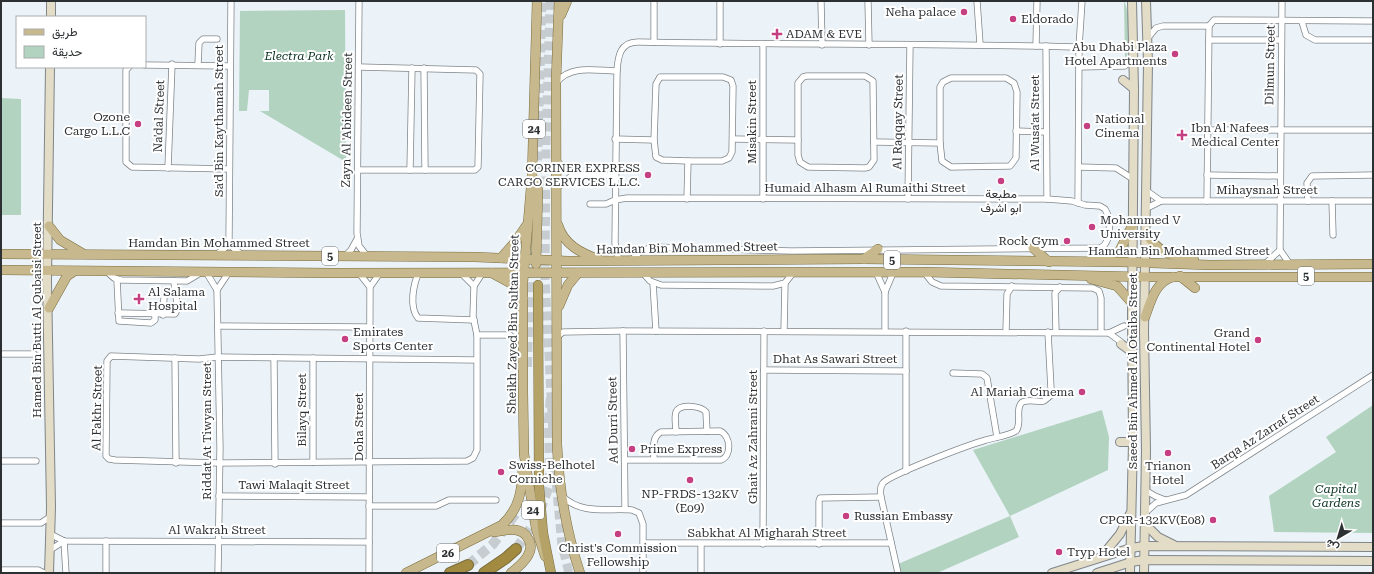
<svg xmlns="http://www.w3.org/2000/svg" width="1374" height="574" viewBox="0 0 1374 574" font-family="'Roboto Serif',Vazirmatn,serif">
  <rect width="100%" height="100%" fill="#ecf3f8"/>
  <g fill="#b1d3c0">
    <path d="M1124,1C1130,12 1132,50 1125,60Z"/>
    <path d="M345,10L346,162L260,111H269V90H249L247,111H239L240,11Z"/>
    <path d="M1,98L21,99V215H1Z"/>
    <path d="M1373,405V533L1274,532L1269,496L1336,452L1326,437Z"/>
    <path d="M1102,410L1109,437L1108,470L1010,516L1019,537L937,573H900L898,564L1010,516L973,450Z"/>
  </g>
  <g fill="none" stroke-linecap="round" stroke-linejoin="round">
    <g stroke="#c6ccd0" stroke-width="9" stroke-dasharray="9 4.5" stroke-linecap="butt">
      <path d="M550,1L546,144L545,278L553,435"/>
      <path d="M539,187L537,181L542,1"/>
      <path d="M555,470L562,545L569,573"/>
    </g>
    <g stroke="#c6ccd0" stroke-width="10" stroke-dasharray="10 5" stroke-linecap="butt">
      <path d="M527,367L529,280L533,227"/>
      <path d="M516,549L537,519L550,483L549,420L551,396"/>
      <path d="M468,565L493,544L517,512"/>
    </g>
    <defs>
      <g id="minor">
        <path d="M231,1L229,241L231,246L242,255"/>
        <path d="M359,1L357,233L359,246L367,256"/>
        <path d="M654,1V42"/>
        <path d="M821,1L822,45"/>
        <path d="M868,1L869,45"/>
        <path d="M977,1L980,44"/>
        <path d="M1282,1L1280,244V250L1289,263"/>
        <path d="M1302,22L1306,35L1315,40H1373"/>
        <path d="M1209,26L1214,20L1373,21"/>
        <path d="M1147,39L1156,28L1163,26H1209"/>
        <path d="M1209,40H1281"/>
        <path d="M720,44V1"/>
        <path d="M763,45V199"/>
        <path d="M1036,46L1037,1"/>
        <path d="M1046,46L1047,199"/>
        <path d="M198,64L199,43L203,39H217"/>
        <path d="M145,65L230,66"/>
        <path d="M129,67L126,70V162L132,167L229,169"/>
        <path d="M1079,67L1125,66L1133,57"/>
        <path d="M424,68L425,170"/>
        <path d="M807,76H865L873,81L874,160L869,167L865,168L808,167L800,162L798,155V83L803,77Z"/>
        <path d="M660,77H723L731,80L733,86L732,152L729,158L722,161H688L662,160L656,157L654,140L656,84Z"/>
        <path d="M951,78H1006L1014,83L1017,92L1016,158L1010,166L951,167L942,161L940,143V87L943,82Z"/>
        <path d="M557,82C571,64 597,71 617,71"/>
        <path d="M1208,130H1373"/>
        <path d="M1016,131L1046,132"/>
        <path d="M615,139L654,140"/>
        <path d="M733,139L798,140"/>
        <path d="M874,142L940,143"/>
        <path d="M558,162C572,179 595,175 615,175"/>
        <path d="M1079,167L1116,168L1133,179"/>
        <path d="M168,168L172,64"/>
        <path d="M358,170H475L478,167L480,74L476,70L359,67"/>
        <path d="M410,170L412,68"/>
        <path d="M1207,175L1280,176"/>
        <path d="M558,187L574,174"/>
        <path d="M1147,191L1161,201"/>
        <path d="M687,199L688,161"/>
        <path d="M908,199L910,45"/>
        <path d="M1207,201L1209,26"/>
        <path d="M1308,201L1307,183L1312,176L1373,175"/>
        <path d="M1332,201L1333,235"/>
        <path d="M1078,203L1079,47L1082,1"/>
        <path d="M590,204H606L615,200L627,198L1047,199L1072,201L1085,205L1100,206L1105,209C1111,219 1112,243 1100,248L792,251L652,247L640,252L631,260"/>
        <path d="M1147,208L1161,201H1373"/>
        <path d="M216,255L226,247L229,241"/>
        <path d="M345,256L351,250L357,239"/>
        <path d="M619,261L615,243L617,71C618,56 620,42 638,42C785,45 932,43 1079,47"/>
        <path d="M1266,263L1280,250"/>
        <path d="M106,271L114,278L121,280L187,281L202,272"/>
        <path d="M206,272L217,290L220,448L218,573"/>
        <path d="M419,272C413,285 409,307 418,318L474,320"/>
        <path d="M876,272L885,292"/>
        <path d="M924,272L932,282L941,286L1093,288L1099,291L1101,298V332"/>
        <path d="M359,273L370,287"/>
        <path d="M461,273L474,286"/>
        <path d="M643,273L650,281L661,285L773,286L785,283L793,273"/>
        <path d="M117,280L119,321L151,323L155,320V314"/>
        <path d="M653,283L656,331"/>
        <path d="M217,290L229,272"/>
        <path d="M118,313L175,314C180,307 174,290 174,281"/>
        <path d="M163,315L164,297L166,293H174"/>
        <path d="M218,326L370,327"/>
        <path d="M623,331L625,509"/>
        <path d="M784,331L785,283"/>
        <path d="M885,331V292L893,273"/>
        <path d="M1006,332L1007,294L1012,286"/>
        <path d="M1056,332L1055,293L1060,287"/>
        <path d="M1109,333L1121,342"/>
        <path d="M477,335H510"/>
        <path d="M556,338L563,332L623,331L1109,333L1124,326"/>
        <path d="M1,354H34"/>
        <path d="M175,358L176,463"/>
        <path d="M274,358L275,464"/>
        <path d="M477,360L218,357L199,359L111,356L107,361L106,456L109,459L115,460L219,463L467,461L473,458L477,450V335L473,316L474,286L483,272"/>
        <path d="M764,370L906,371"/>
        <path d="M953,373L982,374L987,378L997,437"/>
        <path d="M676,432C676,426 674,417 676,412C680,403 701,406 706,412L707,431"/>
        <path d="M625,460H721C732,456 731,436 720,431L661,432C651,437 654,450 654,460"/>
        <path d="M1,461H36"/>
        <path d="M313,462V358"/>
        <path d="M906,471V331"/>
        <path d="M1145,490L1155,496L1165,500"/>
        <path d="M219,496L369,497"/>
        <path d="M562,496C581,515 608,508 632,510L639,513L643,524V573"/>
        <path d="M369,506H436L449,500H496"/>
        <path d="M1145,513L1156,503L1186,495L1373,375"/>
        <path d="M1,523H41L50,517"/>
        <path d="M50,534L64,541L369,542"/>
        <path d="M64,541L66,573"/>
        <path d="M644,543H891"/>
        <path d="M701,544V573"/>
        <path d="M763,544L764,331"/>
        <path d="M819,544V501L820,498L881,497"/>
        <path d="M50,550L64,541"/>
        <path d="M1,570H38L44,573"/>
        <path d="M106,573V541"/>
        <path d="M369,573L370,287L380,273"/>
        <path d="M898,573L881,497C880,492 880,487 883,483C891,474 971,444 986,440C996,437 1008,436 1016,431C1022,423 1016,413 1020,405C1023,397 1038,403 1044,401L1050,396L1051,389L1048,332"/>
      </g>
      <g id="secondary">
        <path d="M51,17V1"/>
        <path d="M1123,80L1134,89"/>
        <path d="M1121,344L1132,352"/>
        <path d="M1120,442H1133"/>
        <path d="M1144,523L1158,537L1174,545"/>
        <path d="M1102,556L1120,534L1130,514"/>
        <path d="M49,573L51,507L47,280L50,67"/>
        <path d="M1052,573L1131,548L1144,546L1373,547"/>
        <path d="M1097,573L1131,562L1144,560L1373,561"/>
        <path d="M1130,573L1133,442L1132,317L1134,89L1132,1"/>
        <path d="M1144,573L1146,450L1144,331L1148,63L1146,1"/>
      </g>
      <g id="primary">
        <path d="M537,1L532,176L523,282V392L524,454L536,528L545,556"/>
        <path d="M559,1L556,82L557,444C559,489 566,531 580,573"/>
        <path d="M561,15L567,1"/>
        <path d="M532,176L538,190L536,264"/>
        <path d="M558,225C564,245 581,253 600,260"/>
        <path d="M49,226L60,240L82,253"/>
        <path d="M1146,233C1159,254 1171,255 1194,260"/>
        <path d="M1033,248L1049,262"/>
        <path d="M1,254L475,257L568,261L864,259L1122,262L1210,265L1373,264"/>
        <path d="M501,258L516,241L526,226"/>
        <path d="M1095,258L1119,252L1133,224"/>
        <path d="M864,259L878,249"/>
        <path d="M1,270L332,273L924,272L1145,277H1373"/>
        <path d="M492,273L514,285L523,298"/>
        <path d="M1180,276L1195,288"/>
        <path d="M1091,279L1117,286L1132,303"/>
        <path d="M559,306L568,285L578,273"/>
        <path d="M49,308L67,276L73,272"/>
        <path d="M1145,317C1151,301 1155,282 1173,277"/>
        <path d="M494,532C501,531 510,529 516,530C521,531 525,533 527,537C538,551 521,565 511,573"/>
        <path d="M406,573L502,525C520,508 522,490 523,466"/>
      </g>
      <path id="trunk" d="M538,285L539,486L543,533L551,573"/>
      <g id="motorway">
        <path d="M450,573L468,565"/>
        <path d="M484,573L506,558L516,549"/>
      </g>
    </defs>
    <use href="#minor" stroke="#7f8589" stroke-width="7"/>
    <use href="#secondary" stroke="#7f8589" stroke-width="10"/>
    <use href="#primary" stroke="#796b3c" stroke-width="10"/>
    <use href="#trunk" stroke="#796b3c" stroke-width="10"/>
    <use href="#motorway" stroke="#796b3c" stroke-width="12"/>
    <use href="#minor" stroke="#fff" stroke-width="5.5"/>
    <use href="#secondary" stroke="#e3dcc6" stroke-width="8"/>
    <use href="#primary" stroke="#c7b98d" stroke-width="9"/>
    <use href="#trunk" stroke="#b4a267" stroke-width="9"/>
    <use href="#motorway" stroke="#a28b41" stroke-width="10"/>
  </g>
  <g fill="#c54082" stroke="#fff" stroke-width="1.5">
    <circle cx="964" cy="12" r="4"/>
    <circle cx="1013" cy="19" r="4"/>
    <path d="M775 28h4v4h4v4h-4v4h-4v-4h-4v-4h4z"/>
    <circle cx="1175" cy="54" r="4"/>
    <circle cx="138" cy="124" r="4"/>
    <circle cx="1087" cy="126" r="4"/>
    <path d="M1180 129h4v4h4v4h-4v4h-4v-4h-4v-4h4z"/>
    <circle cx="648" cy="175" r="4"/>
    <circle cx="1001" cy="181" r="4"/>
    <circle cx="1092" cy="227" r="4"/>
    <circle cx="1067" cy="241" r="4"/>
    <path d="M137 293h4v4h4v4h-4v4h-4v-4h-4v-4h4z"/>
    <circle cx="345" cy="339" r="4"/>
    <circle cx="1258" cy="340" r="4"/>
    <circle cx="1082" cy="392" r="4"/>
    <circle cx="632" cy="449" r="4"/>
    <circle cx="1168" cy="453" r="4"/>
    <circle cx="501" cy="472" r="4"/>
    <circle cx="690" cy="480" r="4"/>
    <circle cx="846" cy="516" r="4"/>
    <circle cx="1213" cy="520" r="4"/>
    <circle cx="618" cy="534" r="4"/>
    <circle cx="1059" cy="552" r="4"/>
  </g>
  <g text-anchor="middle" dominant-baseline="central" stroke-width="4" stroke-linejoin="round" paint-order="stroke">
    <g fill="#fff" stroke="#6c6e70" stroke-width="1">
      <rect x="523" y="120" width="22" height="18" rx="3"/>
      <rect x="322" y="247" width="16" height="18" rx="3"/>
      <rect x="884" y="251" width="16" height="18" rx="3"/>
      <rect x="1298" y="267" width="16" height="18" rx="3"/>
      <rect x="522" y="501" width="22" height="18" rx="3"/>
      <rect x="437" y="544" width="22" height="18" rx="3"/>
    </g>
    <g font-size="11" font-weight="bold" fill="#2d3032">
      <text x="534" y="129">24</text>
      <text x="330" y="256">5</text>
      <text x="892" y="260">5</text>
      <text x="1306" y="276">5</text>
      <text x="533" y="510">24</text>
      <text x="448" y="553">26</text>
    </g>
    <g font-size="12" fill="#2d3032" stroke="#fff" text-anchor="start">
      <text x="956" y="12" text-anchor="end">Neha palace</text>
      <text x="1021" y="19">Eldorado</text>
      <text x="786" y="34">ADAM &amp; EVE</text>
      <text x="1167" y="47" text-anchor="end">Abu Dhabi Plaza<tspan x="1167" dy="14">Hotel Apartments</tspan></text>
      <text x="130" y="117" text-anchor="end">Ozone<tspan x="130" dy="14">Cargo L.L.C</tspan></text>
      <text x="1095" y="119">National<tspan x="1095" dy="14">Cinema</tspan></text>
      <text x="1191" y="128">Ibn Al Nafees<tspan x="1191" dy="14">Medical Center</tspan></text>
      <text x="640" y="168" text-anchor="end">CORINER EXPRESS<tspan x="640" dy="14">CARGO SERVICES L.L.C.</tspan></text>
      <text x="1001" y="194" text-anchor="middle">مطبعة<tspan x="1001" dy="14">ابو اشرف</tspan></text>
      <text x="1100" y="220">Mohammed V<tspan x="1100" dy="14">University</tspan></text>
      <text x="1059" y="241" text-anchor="end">Rock Gym</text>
      <text x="148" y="292">Al Salama<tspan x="148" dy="14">Hospital</tspan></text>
      <text x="353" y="332">Emirates<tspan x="353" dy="14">Sports Center</tspan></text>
      <text x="1250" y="333" text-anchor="end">Grand<tspan x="1250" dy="14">Continental Hotel</tspan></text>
      <text x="1074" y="392" text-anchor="end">Al Mariah Cinema</text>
      <text x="640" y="449">Prime Express</text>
      <text x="509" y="465">Swiss-Belhotel<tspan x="509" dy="14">Corniche</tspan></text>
      <text x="1168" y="466" text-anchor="middle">Trianon<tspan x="1168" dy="14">Hotel</tspan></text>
      <text x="690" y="494" text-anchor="middle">NP-FRDS-132KV<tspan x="690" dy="14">(E09)</tspan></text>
      <text x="854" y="516">Russian Embassy</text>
      <text x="1205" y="520" text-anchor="end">CPGR-132KV(E08)</text>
      <text x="618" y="548" text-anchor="middle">Christ's Commission<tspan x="618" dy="14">Fellowship</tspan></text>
      <text x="1067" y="552">Tryp Hotel</text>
    </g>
    <g font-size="12" font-style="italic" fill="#0a3221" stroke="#fff">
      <text x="299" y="56">Electra Park</text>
      <text x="1336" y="489">Capital<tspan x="1336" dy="14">Gardens</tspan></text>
    </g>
    <g font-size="12" fill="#2d3032" stroke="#fff">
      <text transform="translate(1270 65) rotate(-89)">Dilmun Street</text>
      <text transform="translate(159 116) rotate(-88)">Na'dal Street</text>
      <text transform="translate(347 120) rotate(-89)">Zayn Al 'Abideen Street</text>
      <text transform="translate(219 121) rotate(-90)">Sa'd Bin Kaythamah Street</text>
      <text transform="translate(752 122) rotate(-90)">Misakin Street</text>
      <text transform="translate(898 122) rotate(-89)">Al Raqqay Street</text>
      <text transform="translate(1035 123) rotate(-90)">Al Wusa'at Street</text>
      <text x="865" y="188">Humaid Alhasm Al Rumaithi Street</text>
      <text x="1267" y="190">Mihaysnah Street</text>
      <text x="219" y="243">Hamdan Bin Mohammed Street</text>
      <text transform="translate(687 248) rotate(-1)">Hamdan Bin Mohammed Street</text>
      <text x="1179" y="251">Hamdan Bin Mohammed Street</text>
      <text transform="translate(37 320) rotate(-90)">Hamed Bin Butti Al Qubaisi Street</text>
      <text transform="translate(513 324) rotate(-89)">Sheikh Zayed Bin Sultan Street</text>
      <text x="835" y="359">Dhat As Sawari Street</text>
      <text transform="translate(1133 371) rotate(-90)">Saeed Bin Ahmed Al Otaiba Street</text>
      <text transform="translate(97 408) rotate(-89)">Al Fakhr Street</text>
      <text transform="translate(302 410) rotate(-90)">Bilayq Street</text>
      <text transform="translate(613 420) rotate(-91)">Ad Durri Street</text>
      <text transform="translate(359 427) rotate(-90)">Doha Street</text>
      <text transform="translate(207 431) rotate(-90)">Riddat At Tiwyan Street</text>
      <text transform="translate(1265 432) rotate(-33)">Barqa Az Zarraf Street</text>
      <text transform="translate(753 437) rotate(-90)">Ghait Az Zahrani Street</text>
      <text x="294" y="485">Tawi Malaqit Street</text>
      <text x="217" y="530">Al Wakrah Street</text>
      <text x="767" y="533">Sabkhat Al Migharah Street</text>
    </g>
  </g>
  <rect width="1374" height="574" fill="none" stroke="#2d3032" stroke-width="4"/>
  <rect x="16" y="16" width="130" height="52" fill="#ffffff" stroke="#abacad"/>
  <rect x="24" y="29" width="20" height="6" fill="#c7b98d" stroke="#abacad"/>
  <text x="52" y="36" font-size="12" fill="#2d3032">طريق</text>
  <rect x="24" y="46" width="20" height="12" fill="#b1d3c0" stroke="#abacad"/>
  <text x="52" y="56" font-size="12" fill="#2d3032">حديقة</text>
  <g transform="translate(1338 538) rotate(218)" stroke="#ffffff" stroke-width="3" paint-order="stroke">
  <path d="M0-3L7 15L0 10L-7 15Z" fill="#2d3032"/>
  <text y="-6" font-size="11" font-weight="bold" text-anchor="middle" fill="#2d3032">ش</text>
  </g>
</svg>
